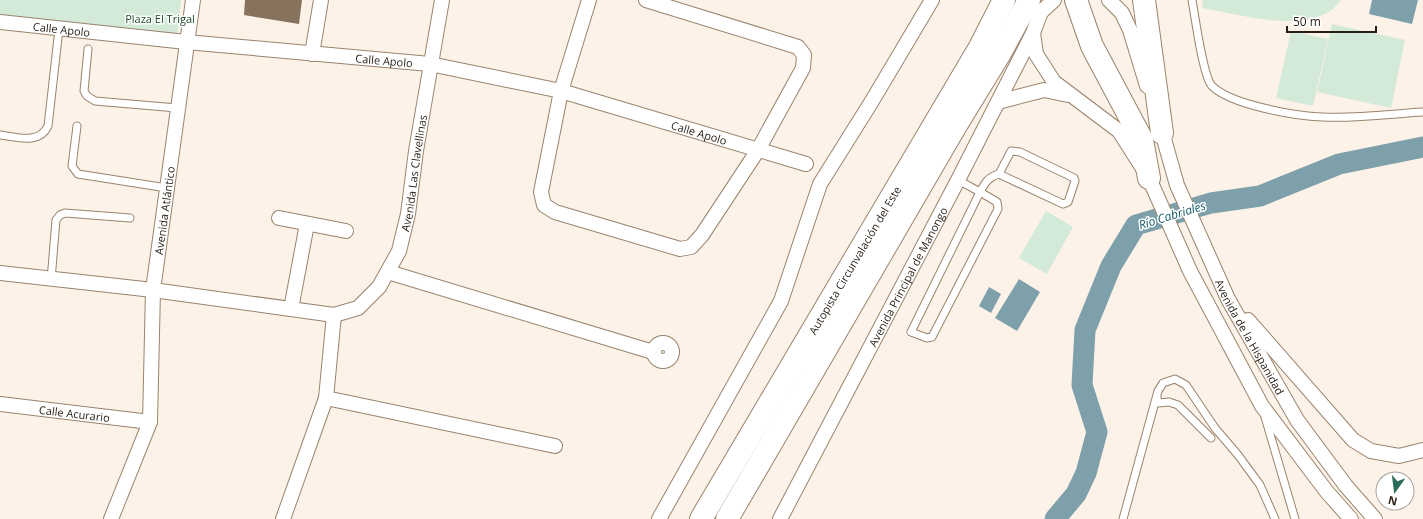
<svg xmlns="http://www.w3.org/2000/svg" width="1423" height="519" viewBox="0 0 1423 519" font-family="'Open Sans',sans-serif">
  <rect width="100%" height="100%" fill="#fcf2e8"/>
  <g fill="#d3ead9">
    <path d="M0,0H181L177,39L0,18Z"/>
    <path d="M1203,0H1341C1315,38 1239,14 1202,8Z"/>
    <path d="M1332,24L1405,40L1391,108L1317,92Z"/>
    <path d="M1291,31L1328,39L1313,106L1276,98Z"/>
    <path d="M1046,211L1073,227L1047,274L1019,258Z"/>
  </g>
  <g fill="#7ea0aa">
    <path d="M1372,0H1418L1412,24L1369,14Z"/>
    <path d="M1019,279L1040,292L1017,331L995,318Z"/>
    <path d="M989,287L1001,294L991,313L979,306Z"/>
  </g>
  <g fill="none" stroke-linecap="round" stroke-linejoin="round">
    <path stroke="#7ea0aa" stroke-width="21" d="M1055,519L1076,494L1086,473L1097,432L1082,385L1085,330L1111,266L1136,225L1211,203L1260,196L1339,164L1423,147"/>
  </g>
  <path fill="#87725e" d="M245,0H302L299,24L244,15Z"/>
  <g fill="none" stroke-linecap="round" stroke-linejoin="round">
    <defs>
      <g id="lane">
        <path d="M1192,0C1195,16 1203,77 1212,86C1231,105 1296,116 1322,117C1355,119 1390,114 1423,112"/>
        <path d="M88,49L84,91L87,96L95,101L177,108"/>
        <path d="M77,126L72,166L78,174L167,188"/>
        <path d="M0,135C17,137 39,145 48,126L59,29"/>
        <path d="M958,180L980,192C985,183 988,177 999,174L1011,151L1020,152L1074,178L1075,181L1068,202L1063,204L999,174"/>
        <path d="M980,192L997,202L998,209L932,337L927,338L911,332Z"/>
        <path d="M51,280L56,220L60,215L65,213L130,218"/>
        <path d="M1157,397L1158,403L1169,402L1178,405L1211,438"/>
        <path d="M1265,417L1295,519"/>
        <path d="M1123,519L1158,391L1163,383L1175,379L1186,385L1215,428L1238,455L1260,485L1275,519"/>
      </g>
      <g id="street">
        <path d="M589,0L561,91L541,192L544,205L555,212L680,249L691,247L702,235L758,150L803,68L804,55L798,47L646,0"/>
        <path d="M1109,0L1122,13L1130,30L1147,86"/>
        <path id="s1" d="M0,22L186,42L430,64L561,91L806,164"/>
        <path d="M1033,33L1036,54L1054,82L1119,131L1149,178L1190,271L1262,406L1327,492L1351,519"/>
        <path d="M312,54L321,0"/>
        <path d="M998,102L1044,90L1068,95"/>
        <path id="s2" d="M1160,125L1177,185L1228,299L1297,420L1346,486L1375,519"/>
        <path d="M279,218L346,231"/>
        <path d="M388,272L653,352"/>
        <path id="s3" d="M0,273L153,290L334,315L358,308L379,287L399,251L408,214L416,151L442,0"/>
        <path d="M291,309L307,224"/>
        <path d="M334,315L326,398L555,446"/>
        <path d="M1248,320L1353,440L1371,451L1399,456L1423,450"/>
        <circle cx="663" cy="352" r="9"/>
        <path id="s4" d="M0,404L150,422"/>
        <path id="s5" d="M111,519L150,422L153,290L193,0"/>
        <path d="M283,519L326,398"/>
        <path d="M659,519L781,301L820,184L872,101L932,0"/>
        <path id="s6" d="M780,519L958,180L1033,33L1041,12L1054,0"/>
      </g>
      <g id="highway">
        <path d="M1076,0L1092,46L1142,140L1149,178"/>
        <path d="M1144,0L1162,133"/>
        <path id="s7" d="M701,519L980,47L1004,0"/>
        <path d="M727,519L955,127L999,55L1029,0"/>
      </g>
    </defs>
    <use href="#lane" stroke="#9a836c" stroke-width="9"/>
    <use href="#street" stroke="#9a836c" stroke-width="16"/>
    <use href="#highway" stroke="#9a836c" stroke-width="24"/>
    <use href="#lane" stroke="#fff" stroke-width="7"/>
    <use href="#street" stroke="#fff" stroke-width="14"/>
    <use href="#highway" stroke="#fff" stroke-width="22"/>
  </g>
  <g text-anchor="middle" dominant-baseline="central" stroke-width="3" stroke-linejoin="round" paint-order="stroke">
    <g font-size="11" fill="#1b492e" stroke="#fff">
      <text x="160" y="18">Plaza El Trigal</text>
    </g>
    <g font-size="11" fill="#261d14" stroke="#fff">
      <text stroke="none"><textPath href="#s1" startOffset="62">Calle Apolo</textPath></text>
      <text stroke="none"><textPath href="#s1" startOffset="386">Calle Apolo</textPath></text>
      <text stroke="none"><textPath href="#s1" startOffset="710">Calle Apolo</textPath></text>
      <text stroke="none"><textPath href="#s3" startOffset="512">Avenida Las Clavellinas</textPath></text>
      <text stroke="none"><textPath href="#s5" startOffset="317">Avenida Atlántico</textPath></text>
      <text stroke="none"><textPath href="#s7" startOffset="301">Autopista Circunvalación del Este</textPath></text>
      <text stroke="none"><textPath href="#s6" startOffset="274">Avenida Principal de Manongo</textPath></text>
      <text stroke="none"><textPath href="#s2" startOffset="231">Avenida de la Hispanidad</textPath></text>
      <text stroke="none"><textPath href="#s4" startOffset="75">Calle Acurario</textPath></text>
    </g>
    <g font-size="12" font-style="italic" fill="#125869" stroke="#fff">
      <text transform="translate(1172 215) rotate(-17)">Río Cabriales</text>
    </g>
  </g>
  <g transform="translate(1395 491) rotate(194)"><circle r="19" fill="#ffffff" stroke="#a8a5a1"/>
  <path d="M0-3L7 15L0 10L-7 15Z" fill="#296a59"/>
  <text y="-6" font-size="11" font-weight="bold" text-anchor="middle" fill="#261d14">N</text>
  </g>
  <path d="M1287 26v6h89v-6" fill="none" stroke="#261d14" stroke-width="2"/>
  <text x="1293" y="26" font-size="12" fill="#261d14" stroke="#ffffff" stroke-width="3" paint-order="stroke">50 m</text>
</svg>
